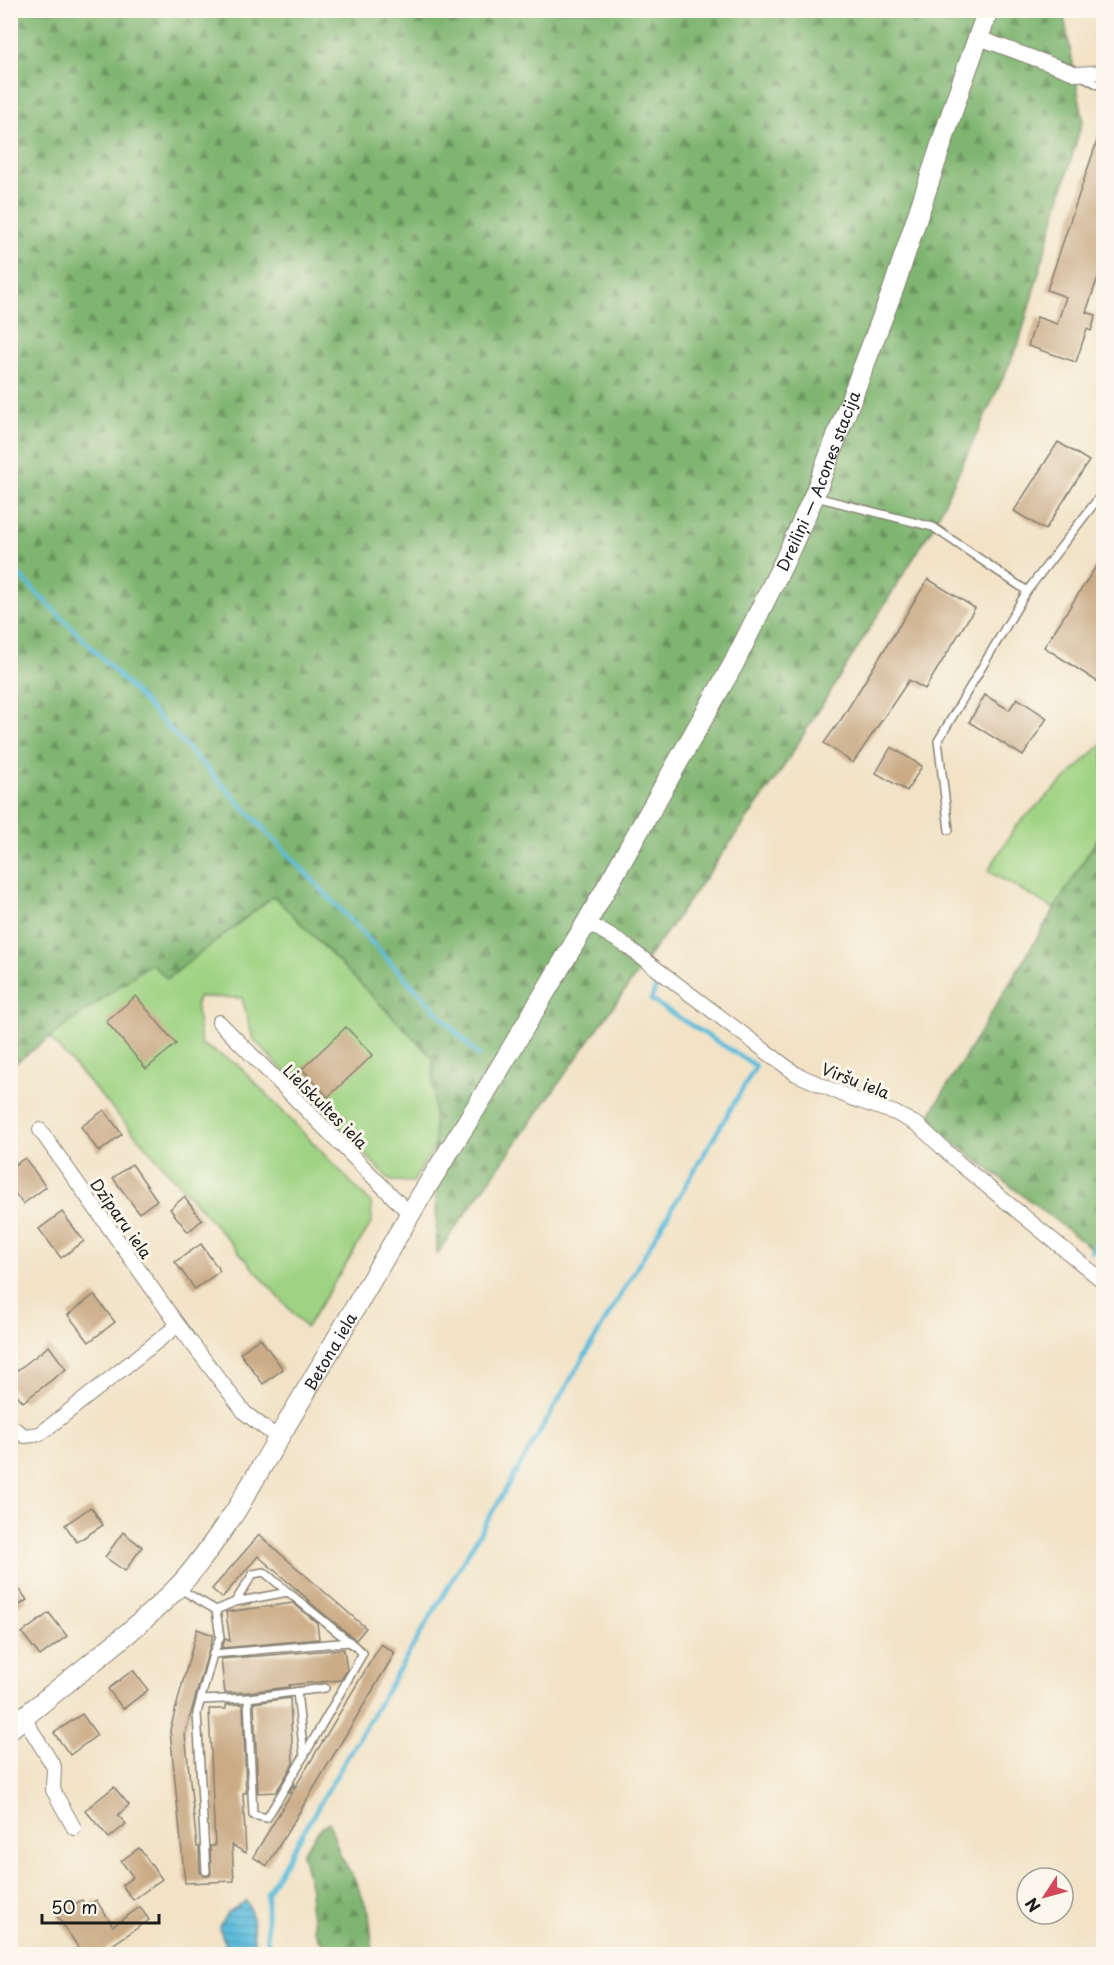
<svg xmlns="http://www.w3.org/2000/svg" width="1114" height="1965" viewBox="0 0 1114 1965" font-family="'Playpen Sans',sans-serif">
  <defs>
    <pattern id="forest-firs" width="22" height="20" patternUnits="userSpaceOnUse" patternTransform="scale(1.5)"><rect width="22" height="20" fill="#7fb571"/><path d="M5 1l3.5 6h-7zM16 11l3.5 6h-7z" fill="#67925c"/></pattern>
    <pattern id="water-rules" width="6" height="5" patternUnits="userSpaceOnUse" patternTransform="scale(1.5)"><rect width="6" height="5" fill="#5dbcdb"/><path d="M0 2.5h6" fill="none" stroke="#50a1bb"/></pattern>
  </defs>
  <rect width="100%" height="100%" fill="#fbf7ec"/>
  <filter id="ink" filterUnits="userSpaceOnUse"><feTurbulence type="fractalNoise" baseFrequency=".0167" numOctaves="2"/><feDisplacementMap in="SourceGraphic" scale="12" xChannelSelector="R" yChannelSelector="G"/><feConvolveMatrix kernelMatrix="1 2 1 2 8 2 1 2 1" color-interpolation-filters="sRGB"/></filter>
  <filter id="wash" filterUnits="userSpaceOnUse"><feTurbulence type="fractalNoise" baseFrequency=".008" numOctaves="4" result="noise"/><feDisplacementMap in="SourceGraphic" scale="24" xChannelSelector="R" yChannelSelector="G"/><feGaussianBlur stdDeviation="1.35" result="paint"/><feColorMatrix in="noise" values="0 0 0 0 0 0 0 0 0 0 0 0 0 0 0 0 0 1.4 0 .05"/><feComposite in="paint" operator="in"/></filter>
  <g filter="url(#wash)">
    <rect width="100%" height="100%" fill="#f2e3c7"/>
    <g fill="#9fd383" stroke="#5e7850" stroke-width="1.5">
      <path d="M1103,743V937L988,871L1016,826Z"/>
      <path d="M254,874L476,1080L413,1182L391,1181L253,1039L242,998L199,997L196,1002L201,1044L238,1065L371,1203L372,1222L306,1328L51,1039L48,1031Z"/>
    </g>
    <g fill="url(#forest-firs)" stroke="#4e6846" stroke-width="1.5">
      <path d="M11,11H1063L1083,118L1018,346L933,527L777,777L437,1254L433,1058L274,896L167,979L151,963L11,1066Z"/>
      <path d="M1103,829L1104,1257H1103L926,1121Z"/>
      <path d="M329,1822L340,1855L354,1878L369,1913L373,1954H335L321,1942L314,1929L313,1916L309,1906L311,1889L302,1853L322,1826Z"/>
    </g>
    <path fill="url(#water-rules)" stroke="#3c6c7c" stroke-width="1.5" d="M246,1901C257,1918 250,1935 257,1954H228L219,1926L227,1913Z"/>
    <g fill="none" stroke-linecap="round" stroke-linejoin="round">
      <g stroke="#5dbcdb" stroke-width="4.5">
        <path d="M10,566L106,662L479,1056"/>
        <path d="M1091,1252L1104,1229"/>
        <path d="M272,1954L267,1939V1893L756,1066L651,1000L657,984"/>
      </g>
    </g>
    <g id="blocks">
      <g fill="#caab86">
        <path d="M1101,129L1104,130V260L1086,312L1096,315L1091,331L1087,329L1076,362L1028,346L1037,317L1057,324L1066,297L1047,290Z"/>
        <path d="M1058,442L1089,461L1045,530L1014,511Z"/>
        <path d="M1104,554V686L1044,647Z"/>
        <path d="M928,579L975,608L925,689L909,680L853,763L824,743L842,718Z"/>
        <path d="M985,695L1009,710L1017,698L1047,718L1023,756L969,722Z"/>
        <path d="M891,747L922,766L907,791L876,773Z"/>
        <path d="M136,996L176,1044L146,1069L106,1021Z"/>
        <path d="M346,1027L373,1055L328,1097L302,1069Z"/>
        <path d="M104,1110L122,1134L99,1152L81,1127Z"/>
        <path d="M25,1158L46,1187L23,1204L10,1187V1168Z"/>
        <path d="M132,1164L157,1200L139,1213L113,1178Z"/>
        <path d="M184,1197L202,1220L188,1232L170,1209Z"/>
        <path d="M62,1212L84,1241L61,1258L39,1229Z"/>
        <path d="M201,1244L220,1271L195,1289L175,1262Z"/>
        <path d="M94,1295L115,1322L89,1342L68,1315Z"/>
        <path d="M260,1338L283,1369L263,1384L240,1353Z"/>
        <path d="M49,1346L66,1369L23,1402L10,1386V1376Z"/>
        <path d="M91,1507L103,1525L77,1542L65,1525Z"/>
        <path d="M123,1532L142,1547L125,1571L105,1557Z"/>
        <path d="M259,1535L366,1628L356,1640L308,1601H310L258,1556L222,1598L212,1589Z"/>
        <path d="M10,1576L27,1600L10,1611Z"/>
        <path d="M293,1603L317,1623L319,1639L222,1648L225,1639L230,1641L226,1612Z"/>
        <path d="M49,1613L67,1636L40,1656L22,1633Z"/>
        <path d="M197,1629L213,1635L185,1734L197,1847H199L200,1872L204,1876H209L211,1873L210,1846H215L209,1709H226V1705L243,1704L246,1793H243L246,1853L232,1845L234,1881L185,1883L170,1730Z"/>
        <path d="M381,1644L395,1653L267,1866L253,1857L292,1792H289L294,1784V1789Z"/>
        <path d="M344,1649L347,1670L341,1680L289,1685V1687L248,1692L225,1693L221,1659Z"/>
        <path d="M133,1670L148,1690L123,1709L108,1689Z"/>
        <path d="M290,1698L293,1764L276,1792L258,1793L254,1703Z"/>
        <path d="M82,1714L97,1735L70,1755L54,1733Z"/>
        <path d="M114,1787L129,1805L118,1815L126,1824L109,1838L85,1810Z"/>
        <path d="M139,1848L162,1879L133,1900L122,1885L133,1877L121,1861Z"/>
        <path d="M72,1899L75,1904L82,1900L86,1907L96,1900L113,1926L140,1907L149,1920L99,1954H83L57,1916L64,1911L61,1907Z"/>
      </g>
    </g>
  </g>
  <g filter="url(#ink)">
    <use href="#blocks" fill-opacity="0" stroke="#878072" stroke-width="1.5"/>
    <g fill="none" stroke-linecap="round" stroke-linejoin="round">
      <defs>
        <g id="service">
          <path d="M1082,76L1104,88"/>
          <path d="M816,497L933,527L1027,591L938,741L949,830"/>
          <path d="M1027,591L1104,491"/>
          <path d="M180,1589L216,1610L220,1637L213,1654L350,1642"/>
          <path d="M235,1602L253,1574L264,1572L288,1592"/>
          <path d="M216,1610L235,1602L288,1592L363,1653L304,1756"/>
          <path d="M248,1698L253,1815L267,1818L304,1756L297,1692"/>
          <path d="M201,1700L248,1698L325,1688"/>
          <path d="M206,1871L197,1713L213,1654"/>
        </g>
        <g id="minor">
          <path d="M979,38L1077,74L1104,72"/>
          <path d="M587,922L625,945L796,1074L851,1098L895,1113L918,1125L960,1164L1104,1282"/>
          <path d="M219,1022L410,1214"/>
          <path d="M40,1130L178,1325L245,1413L278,1438"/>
          <path d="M10,1426L25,1436L40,1434L178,1325"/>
          <path d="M24,1718L54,1767L53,1790L74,1828"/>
        </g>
        <g id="secondary">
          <path id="s1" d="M10,1729C65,1682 125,1640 176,1589C199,1566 216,1538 235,1512L419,1199L482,1098L587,922L733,665L785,560L814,496L894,287L959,91L988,10"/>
        </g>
      </defs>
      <use href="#service" stroke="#878072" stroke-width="10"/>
      <use href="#minor" stroke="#878072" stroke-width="16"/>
      <use href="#secondary" stroke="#878072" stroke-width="22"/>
      <use href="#service" stroke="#fff" stroke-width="7"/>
      <use href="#minor" stroke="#fff" stroke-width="14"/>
      <use href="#secondary" stroke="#fff" stroke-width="20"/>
    </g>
  </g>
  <g text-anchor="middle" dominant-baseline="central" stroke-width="6" stroke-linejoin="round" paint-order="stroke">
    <g font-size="16" fill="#1c1c1c" stroke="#fbf7ec">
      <text stroke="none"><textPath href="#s1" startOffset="1500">Dreiliņi — Acones stacija</textPath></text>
      <text transform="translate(856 1080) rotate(21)">Viršu iela</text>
      <text transform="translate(326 1106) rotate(45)">Lielskultes iela</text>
      <text transform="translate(122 1218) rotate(55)">Dzīparu iela</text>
      <text stroke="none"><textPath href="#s1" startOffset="501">Betona iela</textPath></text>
    </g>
  </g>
  <rect width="1114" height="1965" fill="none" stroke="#fbf7ec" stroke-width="36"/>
  <g transform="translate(1045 1896) rotate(234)"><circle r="28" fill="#fbf7ec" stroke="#a29f99" stroke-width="1.5"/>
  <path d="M0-4.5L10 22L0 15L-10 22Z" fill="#d1495b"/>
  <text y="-9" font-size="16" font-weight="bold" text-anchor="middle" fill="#1c1c1c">N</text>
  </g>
  <path d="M42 1914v9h117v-9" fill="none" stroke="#1c1c1c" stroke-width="3"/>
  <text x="51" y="1914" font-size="18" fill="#1c1c1c" stroke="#fbf7ec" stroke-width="4.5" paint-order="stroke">50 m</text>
</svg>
